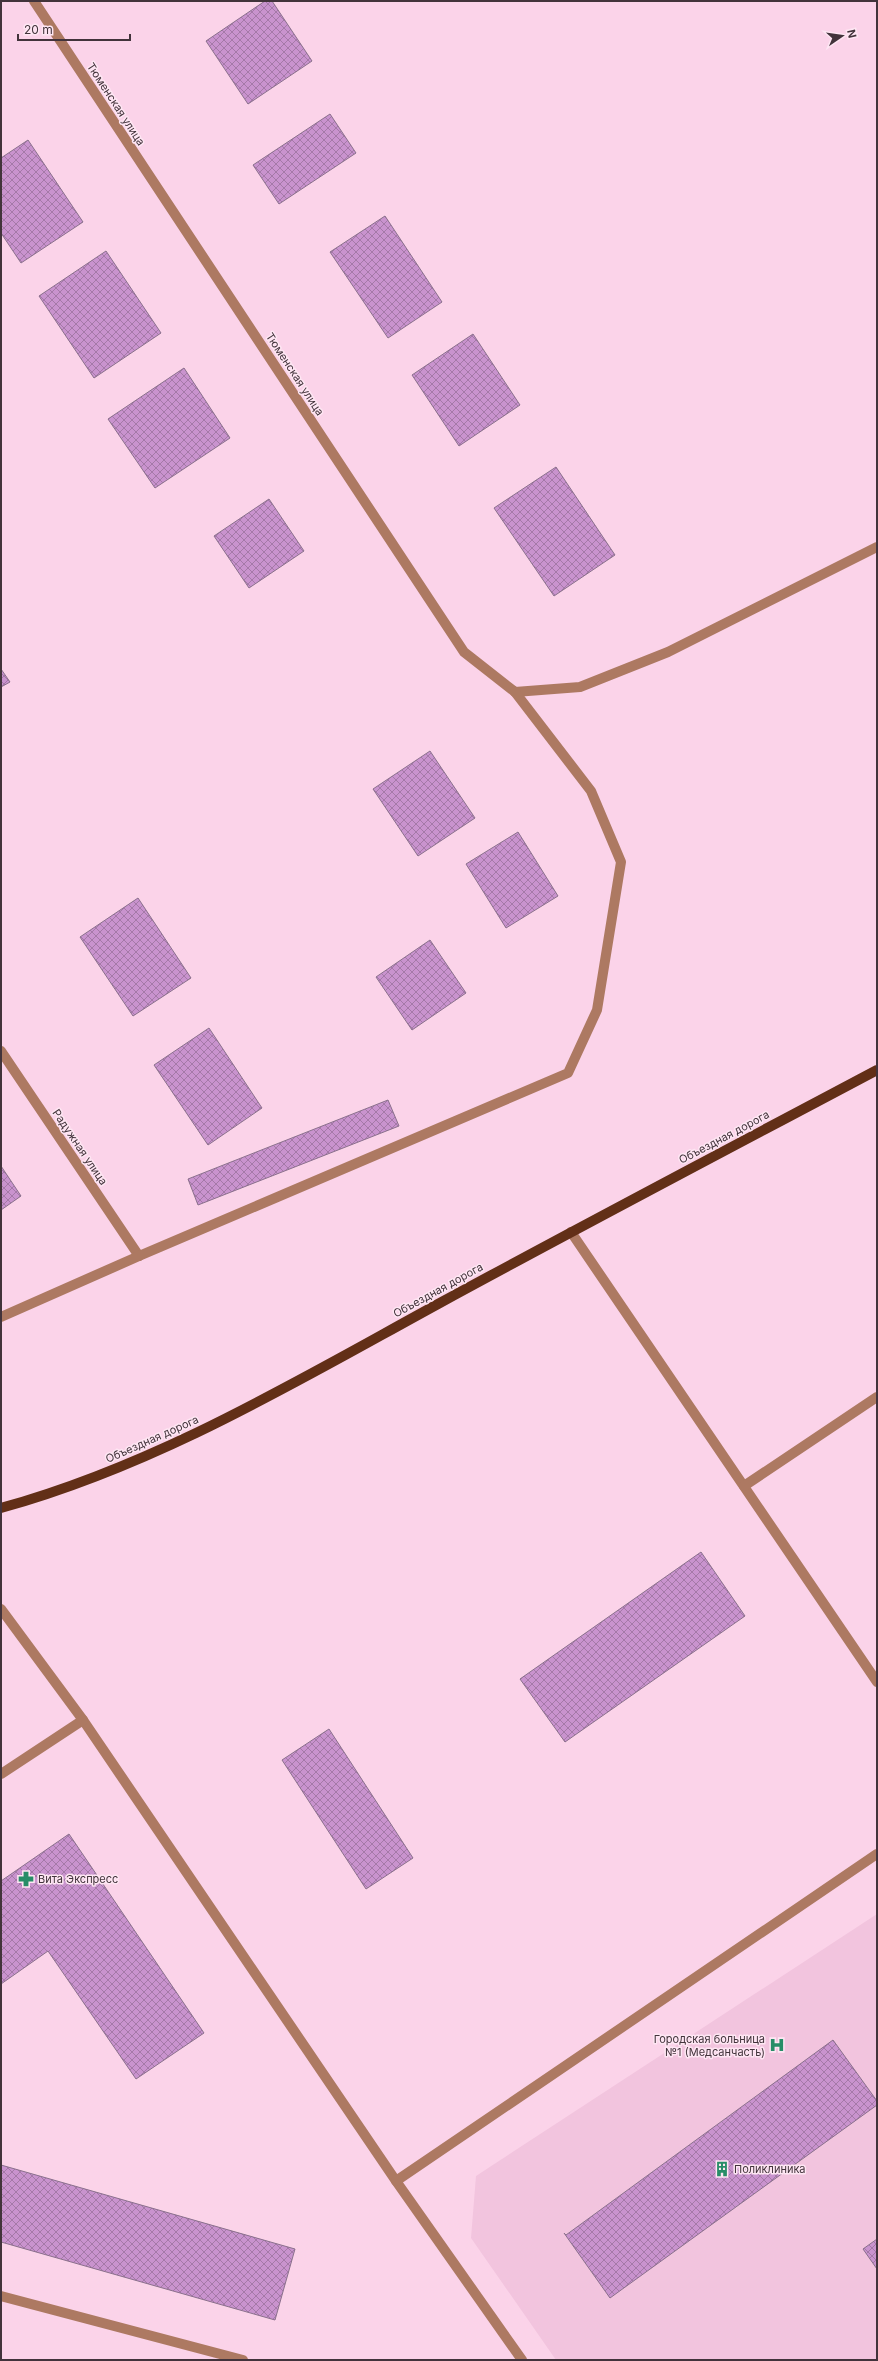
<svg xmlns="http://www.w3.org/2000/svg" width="878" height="2361" viewBox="0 0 878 2361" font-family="Inter,sans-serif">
  <defs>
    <pattern id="building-cross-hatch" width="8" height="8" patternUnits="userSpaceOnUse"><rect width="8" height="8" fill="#c993ce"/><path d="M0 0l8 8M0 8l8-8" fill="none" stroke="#a579a8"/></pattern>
  </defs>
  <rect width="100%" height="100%" fill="#fbd3e9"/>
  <path fill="#f2c4de" d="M877,1914V2360H556L471,2238L476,2176Z"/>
  <g fill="url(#building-cross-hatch)" stroke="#8a708c">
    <path d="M265,1H272L312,61L248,104L206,41Z"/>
    <path d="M330,114L356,153L279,204L253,165Z"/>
    <path d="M28,140L83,222L21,263L1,233V158Z"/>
    <path d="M385,216L442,302L388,338L330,252Z"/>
    <path d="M106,251L161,333L94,378L39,296Z"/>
    <path d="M473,334L520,405L459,446L412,375Z"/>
    <path d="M184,368L230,438L155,488L108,419Z"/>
    <path d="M556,467L615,555L554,596L494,508Z"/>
    <path d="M269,499L304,551L249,588L214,536Z"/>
    <path d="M1,669L10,682L1,687Z"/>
    <path d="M430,751L475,818L418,856L373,789Z"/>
    <path d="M518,832L558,896L506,928L466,864Z"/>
    <path d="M138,898L191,978L133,1016L80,937Z"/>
    <path d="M430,940L466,993L412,1030L376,977Z"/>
    <path d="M209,1028L262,1108L208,1145L154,1065Z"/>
    <path d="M388,1100L399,1126L198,1205L188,1179Z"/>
    <path d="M1,1166L21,1196L1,1210Z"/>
    <path d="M701,1552L745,1616L565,1742L520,1679Z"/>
    <path d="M329,1729L413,1858L366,1889L282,1760Z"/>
    <path d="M69,1834L204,2033L136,2079L48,1951L1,1984V1881Z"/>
    <path d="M833,2040L877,2101V2105L610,2298L564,2233L566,2235Z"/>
    <path d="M1,2165L295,2249L275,2320L1,2242Z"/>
    <path d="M877,2239V2269L863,2249Z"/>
  </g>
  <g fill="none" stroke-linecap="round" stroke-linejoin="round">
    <g stroke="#ad7962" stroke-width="10">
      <path d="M34,1L464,652L515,692L580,687L668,652L877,547"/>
      <path d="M1,1051L139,1256"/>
      <path d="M571,1232L877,1682"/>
      <path d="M1,1317L139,1256L568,1073L597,1010L621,862L591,791L515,692"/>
      <path d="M744,1486L877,1397"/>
      <path d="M1,1609L83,1720L396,2181L522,2360"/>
      <path d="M1,1774L83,1720"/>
      <path d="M396,2181L877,1854"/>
      <path d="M1,2296L243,2360"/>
    </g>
    <path stroke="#622f17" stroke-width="10" d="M1,1508C157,1465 297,1381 438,1304C583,1225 730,1148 877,1070"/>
  </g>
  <defs>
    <symbol id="pharmacy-bare" viewBox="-9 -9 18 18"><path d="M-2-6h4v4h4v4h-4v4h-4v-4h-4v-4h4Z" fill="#288d68" stroke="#fee6f3" stroke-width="2.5" paint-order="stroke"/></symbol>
    <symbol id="hospital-bare" viewBox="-9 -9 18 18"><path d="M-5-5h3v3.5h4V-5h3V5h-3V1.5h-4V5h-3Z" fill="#288d68" stroke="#fee6f3" stroke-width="2.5" paint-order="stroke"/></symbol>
    <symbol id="building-bare" viewBox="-9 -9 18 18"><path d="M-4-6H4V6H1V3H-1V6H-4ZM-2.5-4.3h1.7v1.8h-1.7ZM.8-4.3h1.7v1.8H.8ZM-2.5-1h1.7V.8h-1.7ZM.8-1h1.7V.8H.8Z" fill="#288d68" stroke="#fee6f3" stroke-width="2.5" paint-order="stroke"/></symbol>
  </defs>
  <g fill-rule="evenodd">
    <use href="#pharmacy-bare" x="15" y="1868" width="22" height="22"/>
    <use href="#hospital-bare" x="766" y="2034" width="22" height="22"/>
    <use href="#building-bare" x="711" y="2158" width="22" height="22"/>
  </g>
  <g text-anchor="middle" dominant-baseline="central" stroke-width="3" stroke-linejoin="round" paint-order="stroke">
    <g font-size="11" fill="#42333b" stroke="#fee6f3">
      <text transform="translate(116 104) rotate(57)">Тюменская улица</text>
      <text transform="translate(295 374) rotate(57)">Тюменская улица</text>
      <text transform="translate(724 1137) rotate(-28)">Объездная дорога</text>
      <text transform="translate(80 1147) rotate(56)">Радужная улица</text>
      <text transform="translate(438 1290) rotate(-29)">Объездная дорога</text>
      <text transform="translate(152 1439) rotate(-24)">Объездная дорога</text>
    </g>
    <g font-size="11" fill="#42333b" stroke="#fee6f3" text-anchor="start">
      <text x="38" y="1879">Вита Экспресс</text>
      <text x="765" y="2039" text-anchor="end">Городская больница<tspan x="765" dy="13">№1 (Медсанчасть)</tspan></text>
      <text x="734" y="2169">Поликлиника</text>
    </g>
  </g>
  <rect width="878" height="2361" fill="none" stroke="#42333b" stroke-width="4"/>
  <g transform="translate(842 36) rotate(77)" stroke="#fee6f3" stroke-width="3" paint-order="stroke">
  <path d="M0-3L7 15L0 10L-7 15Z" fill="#42333b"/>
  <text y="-6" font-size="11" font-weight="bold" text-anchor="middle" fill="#42333b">N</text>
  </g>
  <path d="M18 34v6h112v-6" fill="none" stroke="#42333b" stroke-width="2"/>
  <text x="24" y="34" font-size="12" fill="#42333b" stroke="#fee6f3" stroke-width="3" paint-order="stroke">20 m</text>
</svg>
